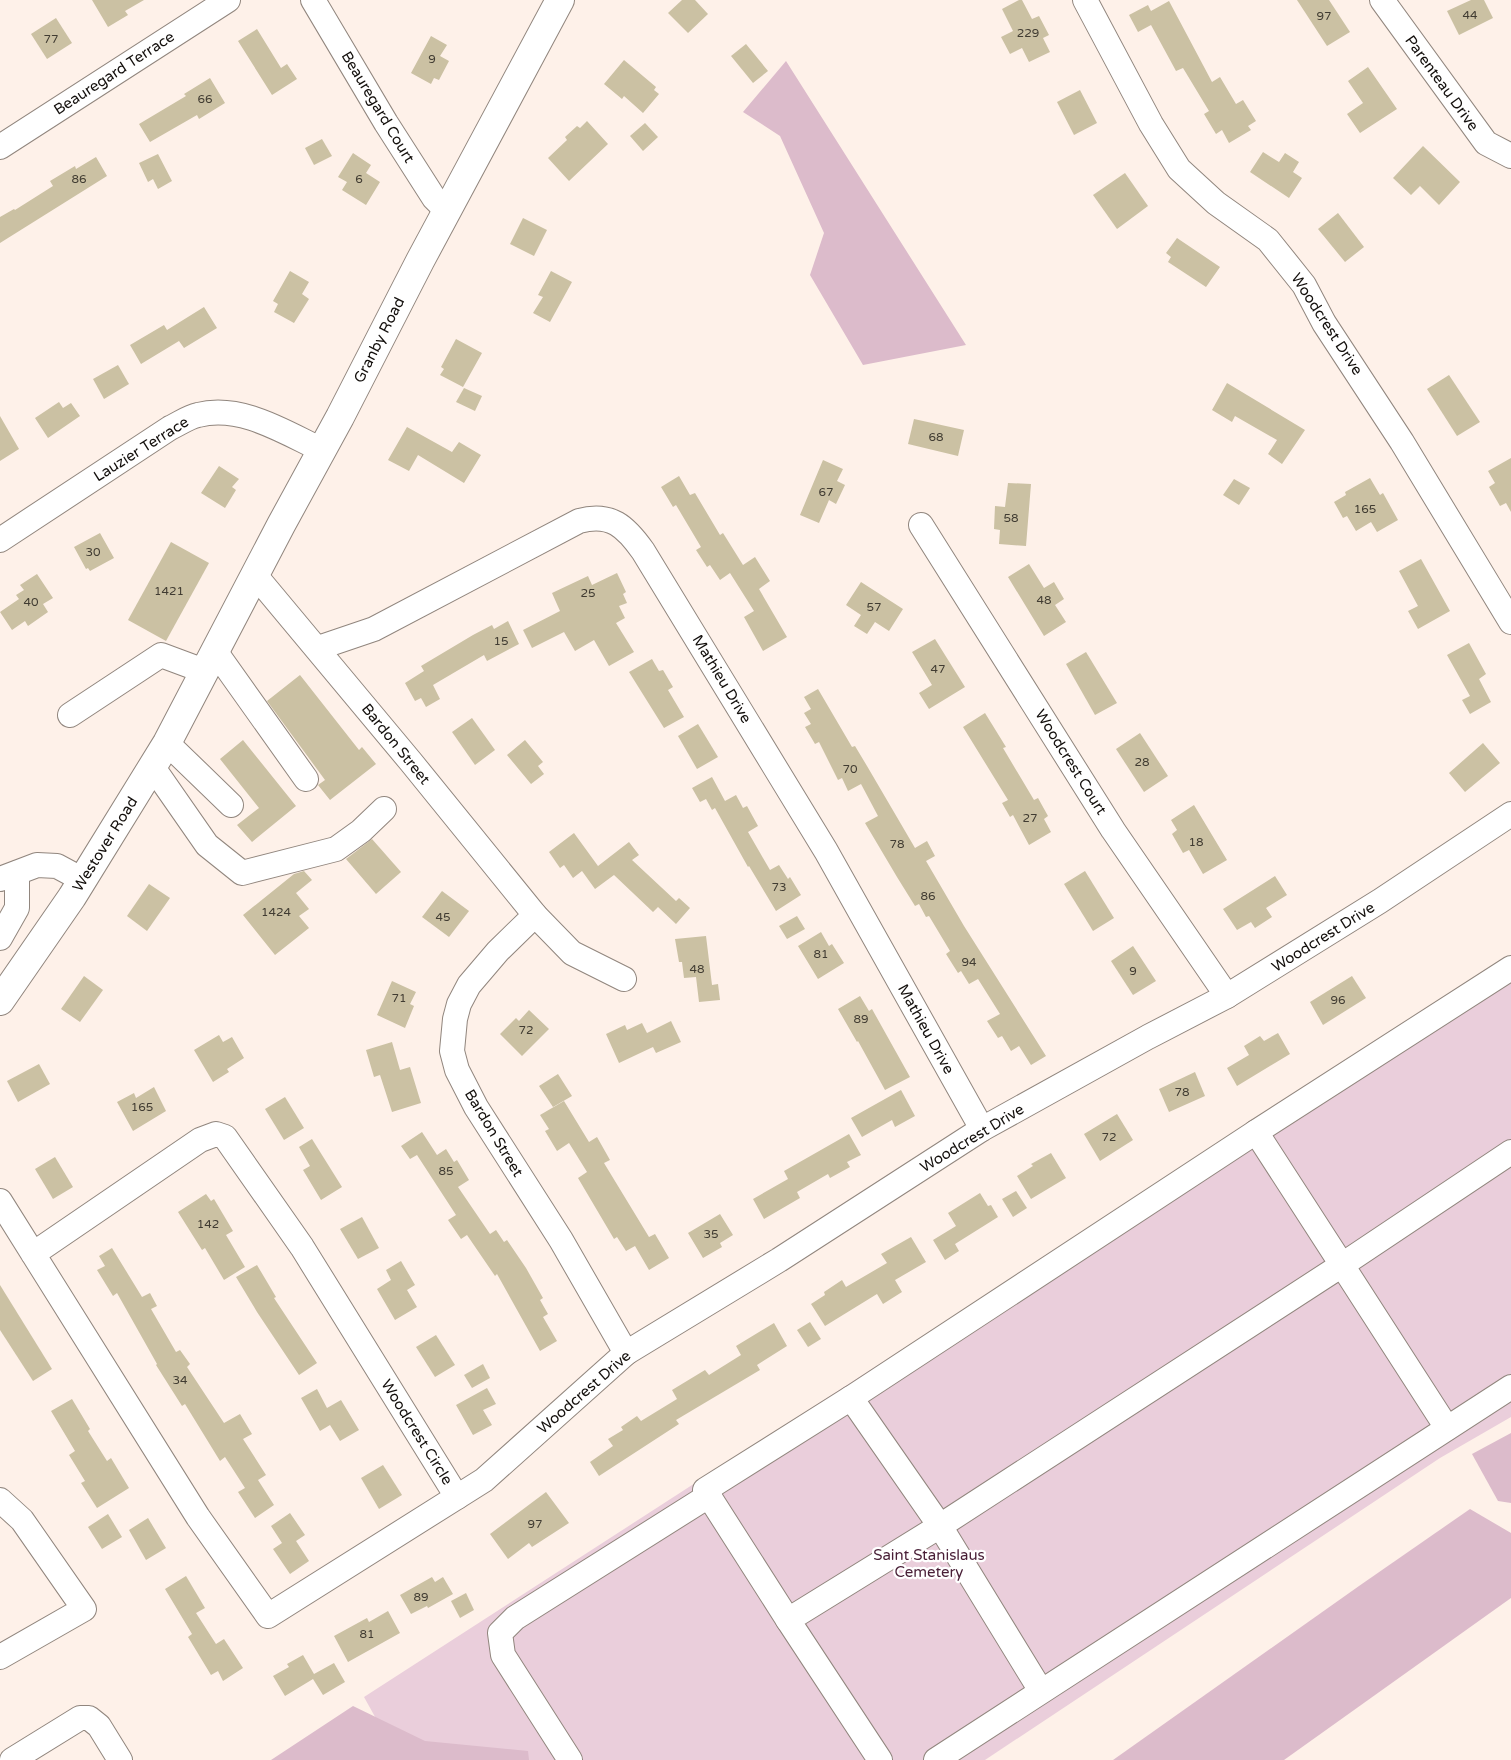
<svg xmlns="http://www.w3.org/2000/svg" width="1511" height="1760" viewBox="0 0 1511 1760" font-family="'Varela Round',sans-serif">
  <rect width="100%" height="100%" fill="#fef1e9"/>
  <path fill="#eacedb" d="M1511,956V1417L1440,1458L985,1760H399L364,1697Z"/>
  <g fill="#dcbbcb">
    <path d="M786,61L966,345L863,365L810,275L824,233L780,136L743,112Z"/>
    <path d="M1511,1433V1503L1498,1501L1472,1454Z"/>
    <path d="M1470,1509L1511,1533V1598L1284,1760H1113L1359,1586Z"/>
    <path d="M353,1706L425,1741L528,1751L529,1760H271Z"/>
  </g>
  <g fill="#cbc1a3">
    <path d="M92,0H144L125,11L128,15L108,27Z"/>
    <path d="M682,0H695L708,14L688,33L668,13Z"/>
    <path d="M1019,0H1022L1032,19L1039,16L1049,35L1043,38L1050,52L1029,62L1022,48L1010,54L1001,37L1013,31L1002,9Z"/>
    <path d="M1297,0H1329L1350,32L1327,46Z"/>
    <path d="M1471,0H1484L1493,18L1459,35L1447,11Z"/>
    <path d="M1169,1L1212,82L1220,77L1236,104L1243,100L1256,121L1248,126L1251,130L1229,143L1222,130L1216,134L1204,114L1209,111L1183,68L1176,71L1151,25L1138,32L1129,15L1148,5L1151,11Z"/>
    <path d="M56,18L72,43L47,59L31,34Z"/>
    <path d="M257,29L281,68L287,64L297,79L272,95L238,41Z"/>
    <path d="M431,36L447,45L440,56L449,61L439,80L434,78L431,84L411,73Z"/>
    <path d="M746,44L768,71L753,83L731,56Z"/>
    <path d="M624,60L656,87L654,90L659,94L643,113L624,96L622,99L604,84Z"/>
    <path d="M1368,67L1397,109L1360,133L1347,114L1363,103L1348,81Z"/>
    <path d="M210,78L225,103L199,119L197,115L150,142L139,124L186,96L184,94Z"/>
    <path d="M1080,90L1097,123L1074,135L1057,102Z"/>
    <path d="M587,121L608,144L569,181L548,158L567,140L565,137L577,126L580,128Z"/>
    <path d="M645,123L658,137L643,151L630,136Z"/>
    <path d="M322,139L332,156L314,165L305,148Z"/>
    <path d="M1423,146L1460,182L1439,205L1420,186L1411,195L1393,178Z"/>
    <path d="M1263,152L1279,162L1285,153L1299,162L1293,172L1302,178L1289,198L1250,172Z"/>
    <path d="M353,153L371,165L366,173L380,182L366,205L342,190L347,182L338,177Z"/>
    <path d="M158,154L172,181L158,189L153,179L148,182L139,163Z"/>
    <path d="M96,157L107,176L0,243V217L14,209L15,210L53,186L50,181L75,166L76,169Z"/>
    <path d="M1125,173L1148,206L1117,229L1093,195Z"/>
    <path d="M1338,213L1364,247L1345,262L1318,229Z"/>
    <path d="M523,218L547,230L534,256L510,244Z"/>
    <path d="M1177,238L1220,267L1206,287L1168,262L1171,257L1166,253Z"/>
    <path d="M290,271L309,282L302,294L309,299L294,323L274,312L278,304L273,301Z"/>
    <path d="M551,271L572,282L550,322L533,313L543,297L538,295Z"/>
    <path d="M204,307L217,328L184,348L179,341L141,364L130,345L164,325L167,330Z"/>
    <path d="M456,339L482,353L463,387L440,375L444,369L441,367Z"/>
    <path d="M118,365L129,384L104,399L93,379Z"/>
    <path d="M1449,375L1480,422L1457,436L1427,389Z"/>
    <path d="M1227,383L1305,430L1282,464L1268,454L1277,440L1235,416L1232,422L1212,410Z"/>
    <path d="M464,388L482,396L475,411L456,402Z"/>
    <path d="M59,402L63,408L71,403L80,416L48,438L35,418Z"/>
    <path d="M0,416L19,449L0,461Z"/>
    <path d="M914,419L964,430L958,456L908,444Z"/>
    <path d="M407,427L452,452L459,442L481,455L464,483L418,455L409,471L388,460Z"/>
    <path d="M1511,458V512L1506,503L1500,506L1489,487L1495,483L1488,471Z"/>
    <path d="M823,460L843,469L837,481L845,485L836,504L829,500L819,523L800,515Z"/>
    <path d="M219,466L239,479L232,487L236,490L225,508L201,493Z"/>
    <path d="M679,476L690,495L695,493L720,535L723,533L743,565L755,557L770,581L759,589L787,637L763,651L744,617L754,611L730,573L720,580L710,565L707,567L696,550L701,547L676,505L673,507L661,487Z"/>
    <path d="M1370,478L1380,495L1383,493L1398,520L1377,532L1371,522L1356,531L1347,516L1343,518L1334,502L1346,495L1345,492Z"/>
    <path d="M1234,479L1250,488L1239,505L1223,495Z"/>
    <path d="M1008,483L1031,484L1026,546L999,544L1000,530L994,529L995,506L1005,507Z"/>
    <path d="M100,533L114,558L90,571L88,568L86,569L74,547Z"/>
    <path d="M171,542L209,563L166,641L128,620Z"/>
    <path d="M1421,559L1450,611L1418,629L1408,611L1418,606L1399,571Z"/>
    <path d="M1029,564L1044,588L1054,582L1064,599L1055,605L1066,622L1044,636L1008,577Z"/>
    <path d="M617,573L626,592L623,594L627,603L619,606L625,618L616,623L634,652L609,666L594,640L575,651L564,632L532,648L523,630L560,611L552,593L588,576L592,585Z"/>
    <path d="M37,574L53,598L43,604L48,612L28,626L25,621L12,630L0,612L19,599L16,595L24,590L20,585Z"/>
    <path d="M861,582L903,609L889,631L875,622L867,634L854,626L861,615L846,605Z"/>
    <path d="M508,621L519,644L487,661L484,655L433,685L440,699L426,707L421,698L415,701L405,683L424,671L421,666L473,635L492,625L494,629Z"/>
    <path d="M935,639L965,687L929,709L919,693L932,685L912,652Z"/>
    <path d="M1469,643L1486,674L1479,679L1491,702L1470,714L1462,700L1470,696L1447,655Z"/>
    <path d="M1086,652L1117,703L1095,715L1066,664Z"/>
    <path d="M652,659L659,671L663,670L673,687L668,690L684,717L664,728L629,672Z"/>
    <path d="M300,675L359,750L362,747L376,764L330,800L318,785L325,780L267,701Z"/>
    <path d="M818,689L852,747L855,746L867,766L915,848L927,841L935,856L926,861L964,926L1046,1056L1031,1065L1019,1046L1011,1051L1002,1036L998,1038L987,1021L1000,1014L978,979L969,984L961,971L958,973L946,954L950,951L929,916L926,917L919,904L915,906L897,877L865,823L878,816L861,784L848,791L842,778L838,780L819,742L815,744L805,727L811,724L804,713L811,709L804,697Z"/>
    <path d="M985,713L1006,747L1003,748L1034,800L1038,798L1048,816L1044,819L1051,832L1029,845L1013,815L1010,817L1002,803L1008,800L963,727Z"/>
    <path d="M472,718L495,750L475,765L452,732Z"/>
    <path d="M698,724L718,757L697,769L678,736Z"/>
    <path d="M1140,733L1168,776L1144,792L1116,749Z"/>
    <path d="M243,740L296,806L252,842L237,825L259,808L220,759Z"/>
    <path d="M525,740L543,762L538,766L544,774L531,784L507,755Z"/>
    <path d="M1483,743L1500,763L1465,792L1449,773Z"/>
    <path d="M712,777L725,801L736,795L743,808L747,806L758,826L748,832L770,870L779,865L788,879L790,877L801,895L776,911L749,866L748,867L715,808L712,810L706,799L700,802L692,788Z"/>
    <path d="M1194,805L1227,860L1203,874L1189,850L1183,853L1172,834L1177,830L1171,820Z"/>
    <path d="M574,833L598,866L629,842L639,855L632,860L676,901L679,898L690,908L676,924L658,907L653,912L614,875L595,889L582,871L573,878L564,865L560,868L549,852Z"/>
    <path d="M372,839L401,872L376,894L346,859Z"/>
    <path d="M304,871L312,880L296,893L309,909L299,916L309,928L275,955L243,915L294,874Z"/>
    <path d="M1085,871L1114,918L1093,931L1064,884Z"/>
    <path d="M1275,876L1287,895L1266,908L1272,917L1255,928L1251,922L1237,930L1223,909Z"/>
    <path d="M149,884L170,898L147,931L127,916Z"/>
    <path d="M442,891L469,911L449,937L422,917Z"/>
    <path d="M797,916L805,929L787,939L779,926Z"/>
    <path d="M821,932L829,946L832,944L844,963L818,979L798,946Z"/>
    <path d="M706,936L712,985L718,984L720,1000L699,1002L696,977L684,978L682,962H679L675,939Z"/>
    <path d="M1133,946L1156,981L1133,995L1111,961Z"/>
    <path d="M84,976L103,990L80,1022L61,1009Z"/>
    <path d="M1352,976L1366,998L1323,1025L1310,1002Z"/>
    <path d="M392,981L416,992L410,1004L414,1006L405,1028L377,1015Z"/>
    <path d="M860,996L869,1011L872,1009L910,1077L885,1090L858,1041L857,1042L838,1009Z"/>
    <path d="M529,1010L549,1029L522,1056L500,1034L516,1018L519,1021Z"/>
    <path d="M671,1021L681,1042L656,1053L653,1047L619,1063L606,1034L625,1025L627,1030L642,1023L647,1033Z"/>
    <path d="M1278,1033L1290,1054L1237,1086L1227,1068L1249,1055L1244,1046L1260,1036L1264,1041Z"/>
    <path d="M219,1035L223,1042L232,1037L244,1058L227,1069L229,1072L213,1082L194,1050Z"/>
    <path d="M392,1042L400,1070L410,1067L421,1103L392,1112L380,1075L374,1077L366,1050Z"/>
    <path d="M39,1064L50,1084L18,1102L7,1081Z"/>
    <path d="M1195,1072L1205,1096L1169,1112L1159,1089Z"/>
    <path d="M558,1074L572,1096L553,1107L539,1086Z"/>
    <path d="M154,1087L166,1111L133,1131L117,1102L134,1093L136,1098Z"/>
    <path d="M901,1090L915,1116L895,1127L892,1120L862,1137L851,1118Z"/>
    <path d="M285,1097L304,1128L284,1140L265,1109Z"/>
    <path d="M564,1101L589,1142L597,1137L610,1160L604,1163L649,1237L655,1234L669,1258L649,1270L635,1246L626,1251L617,1237L614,1239L578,1178L587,1172L569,1143L557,1151L545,1131L549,1129L540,1115Z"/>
    <path d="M1117,1114L1133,1140L1100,1161L1084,1134Z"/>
    <path d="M422,1132L437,1155L446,1149L454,1162L457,1160L469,1180L458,1187L490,1234L496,1230L504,1242L507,1240L526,1268L543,1298L540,1300L548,1314L543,1317L557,1341L540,1351L497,1274L495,1276L467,1235L461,1239L448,1220L456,1215L417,1155L410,1159L401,1146Z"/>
    <path d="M849,1134L861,1155L847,1162L850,1167L830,1178L828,1174L797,1192L800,1198L764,1219L753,1199L788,1179L784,1171Z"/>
    <path d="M312,1139L342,1187L321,1200L303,1170L310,1166L299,1147Z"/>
    <path d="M1051,1153L1066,1178L1031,1199L1017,1176L1033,1166L1031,1164Z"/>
    <path d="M55,1157L73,1187L53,1199L35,1169Z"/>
    <path d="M1016,1191L1027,1208L1013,1217L1002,1199Z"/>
    <path d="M980,1193L988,1206L991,1205L998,1217L955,1244L959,1251L945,1260L933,1240L956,1226L948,1213Z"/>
    <path d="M206,1194L211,1201L214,1199L233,1231L226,1235L245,1267L224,1280L205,1248L202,1250L178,1212Z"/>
    <path d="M720,1214L733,1235L720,1243L722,1247L703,1258L688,1233Z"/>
    <path d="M362,1217L379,1248L358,1259L340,1229Z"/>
    <path d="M911,1237L926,1262L895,1280L902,1292L883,1304L877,1294L825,1326L811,1304L825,1295L824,1292L842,1280L846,1287L887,1263L881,1254Z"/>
    <path d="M112,1248L142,1297L150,1293L157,1306L151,1309L176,1352L180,1350L190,1364L187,1367L224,1423L240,1414L252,1434L243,1439L266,1475L258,1480L274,1505L255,1518L238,1492L245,1488L225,1457L220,1461L185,1404L182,1406L156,1365L157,1364L117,1293L113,1296L97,1270L105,1266L99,1256Z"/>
    <path d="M401,1261L415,1285L407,1290L417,1307L395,1320L377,1289L391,1280L386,1270Z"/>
    <path d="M257,1265L276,1297L274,1298L317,1363L299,1375L257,1312L236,1277Z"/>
    <path d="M0,1285L52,1369L33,1381L0,1330Z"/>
    <path d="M810,1322L821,1339L808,1347L797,1330Z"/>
    <path d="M774,1323L787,1346L757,1365L760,1370L676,1420L679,1424L599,1476L590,1462L613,1446L608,1439L623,1430L621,1427L637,1416L641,1421L677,1399L672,1390L705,1370L709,1375L741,1355L736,1346Z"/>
    <path d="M436,1335L455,1365L435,1377L416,1347Z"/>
    <path d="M483,1364L490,1378L472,1388L464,1375Z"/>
    <path d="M487,1388L496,1404L483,1410L492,1425L473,1435L456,1405Z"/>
    <path d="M317,1389L327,1408L341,1400L359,1430L340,1441L330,1425L320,1431L301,1398Z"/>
    <path d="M72,1399L90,1429L88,1431L107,1461L111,1458L129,1488L97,1508L81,1483L85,1481L69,1455L75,1451L51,1411Z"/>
    <path d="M383,1465L402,1495L379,1509L361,1478Z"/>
    <path d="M546,1492L569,1523L532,1547L529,1543L508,1559L490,1534Z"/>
    <path d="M290,1513L305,1535L296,1541L309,1561L290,1574L273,1549L282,1543L271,1526Z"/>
    <path d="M108,1514L122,1537L102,1549L88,1527Z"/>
    <path d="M148,1518L166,1548L146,1560L129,1530Z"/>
    <path d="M186,1576L205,1608L196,1613L216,1644L224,1639L243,1668L223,1681L218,1671L211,1675L188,1637L192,1634L165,1589Z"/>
    <path d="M432,1577L435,1582L443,1577L453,1594L428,1608L427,1606L411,1614L400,1595Z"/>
    <path d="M466,1593L474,1610L460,1618L451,1601Z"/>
    <path d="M388,1611L400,1633L348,1662L334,1636L367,1618L369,1622Z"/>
    <path d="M303,1655L314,1674L334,1663L345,1682L323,1695L313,1679L285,1696L273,1676L289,1667L287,1664Z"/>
  </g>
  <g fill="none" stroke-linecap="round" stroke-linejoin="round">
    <defs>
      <g id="minor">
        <path d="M313,0L386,123L434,198L447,211"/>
        <path d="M1085,0L1151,124L1179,169L1216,203L1268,240L1304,285L1324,323L1402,442L1511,622"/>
        <path d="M1382,0L1486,143L1511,156"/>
        <path d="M0,147L228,0"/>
        <path d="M921,525L1113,830L1227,996"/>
        <path d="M0,540L170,428C179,424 188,417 198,415C241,404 284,432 322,450"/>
        <path d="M255,575L411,762L535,915L498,951L469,985L459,1004L455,1019L452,1051L457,1070L476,1107L561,1240L626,1353"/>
        <path d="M318,648L374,629L579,521C611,512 626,527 643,551L826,851L982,1129"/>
        <path d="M215,651L306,779"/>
        <path d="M70,715L161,655L204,671"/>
        <path d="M167,743L231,805"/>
        <path d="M152,766L207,845L242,873L336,849L361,831L384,809"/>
        <path d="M0,879L37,865L57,866L83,880"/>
        <path d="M535,915L572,953L624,979"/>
        <path d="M0,938L17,908V873"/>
        <path d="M1256,1132L1511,968"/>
        <path d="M0,1201L198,1517L268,1616L457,1497L302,1247L225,1137L216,1134L200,1140L33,1254"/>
        <path d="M851,1398L1256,1132L1342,1265L1511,1152"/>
        <path d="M457,1497L484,1480L626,1353L779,1260L982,1129L1148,1037L1227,996L1380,901L1511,814"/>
        <path d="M0,1500L22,1520L84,1609L0,1657"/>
        <path d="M788,1620L705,1490L851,1398L940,1526L1342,1265L1447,1428"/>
        <path d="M12,1760L80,1718H89L99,1726L120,1760"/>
        <path d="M570,1760L503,1655L500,1633L515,1618L710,1495"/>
        <path d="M880,1760L788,1620L940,1526L1041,1691"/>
        <path d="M936,1760L1511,1387"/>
      </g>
      <path id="major" d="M0,1001L72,897L167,743L281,525L340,417L420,261L560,0"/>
    </defs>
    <use href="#minor" stroke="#91867e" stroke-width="26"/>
    <use href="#major" stroke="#91867e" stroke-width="30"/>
    <use href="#minor" stroke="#fff" stroke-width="24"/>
    <use href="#major" stroke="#fff" stroke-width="28"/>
  </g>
  <g text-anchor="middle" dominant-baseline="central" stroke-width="4.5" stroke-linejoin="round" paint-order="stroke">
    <g font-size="12" fill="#413c32">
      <text x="1470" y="15">44</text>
      <text x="1324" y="16">97</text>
      <text x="1028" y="33">229</text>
      <text x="51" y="39">77</text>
      <text x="432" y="59">9</text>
      <text x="205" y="99">66</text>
      <text x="79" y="179">86</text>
      <text x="359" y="179">6</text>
      <text x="936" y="437">68</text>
      <text x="826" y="492">67</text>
      <text x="1365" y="509">165</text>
      <text x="1011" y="518">58</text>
      <text x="93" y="552">30</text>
      <text x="169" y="591">1421</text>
      <text x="588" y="593">25</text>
      <text x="1044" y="600">48</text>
      <text x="31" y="602">40</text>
      <text x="874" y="607">57</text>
      <text x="501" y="641">15</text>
      <text x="938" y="669">47</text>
      <text x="1142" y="762">28</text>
      <text x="850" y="769">70</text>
      <text x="1030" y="818">27</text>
      <text x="1196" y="842">18</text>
      <text x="897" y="844">78</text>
      <text x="779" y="887">73</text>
      <text x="928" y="896">86</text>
      <text x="276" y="912">1424</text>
      <text x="443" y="917">45</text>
      <text x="821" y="954">81</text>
      <text x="969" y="962">94</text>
      <text x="697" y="969">48</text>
      <text x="1133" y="971">9</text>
      <text x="399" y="998">71</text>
      <text x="1338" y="1000">96</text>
      <text x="861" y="1019">89</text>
      <text x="526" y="1030">72</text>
      <text x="1182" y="1092">78</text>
      <text x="142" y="1107">165</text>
      <text x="1109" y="1137">72</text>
      <text x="446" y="1171">85</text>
      <text x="208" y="1224">142</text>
      <text x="711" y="1234">35</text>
      <text x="180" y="1380">34</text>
      <text x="535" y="1524">97</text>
      <text x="421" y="1597">89</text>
      <text x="367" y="1634">81</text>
    </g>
    <g font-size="15" fill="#130f0c" stroke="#fff">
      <text transform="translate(114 73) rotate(-33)">Beauregard Terrace</text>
      <text transform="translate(1442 83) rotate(54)">Parenteau Drive</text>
      <text transform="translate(378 107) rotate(59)">Beauregard Court</text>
      <text transform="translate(1327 324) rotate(57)">Woodcrest Drive</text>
      <text transform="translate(379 340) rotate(-63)">Granby Road</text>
      <text transform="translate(141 449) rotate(-32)">Lauzier Terrace</text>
      <text transform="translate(722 679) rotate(59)">Mathieu Drive</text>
      <text transform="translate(396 744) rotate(51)">Bardon Street</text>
      <text transform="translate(1071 762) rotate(58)">Woodcrest Court</text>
      <text transform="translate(105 844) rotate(-58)">Westover Road</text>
      <text transform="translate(1323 937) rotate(-32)">Woodcrest Drive</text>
      <text transform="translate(926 1029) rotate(61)">Mathieu Drive</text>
      <text transform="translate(494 1133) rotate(59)">Bardon Street</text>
      <text transform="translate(972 1138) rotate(-31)">Woodcrest Drive</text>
      <text transform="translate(584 1392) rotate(-41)">Woodcrest Drive</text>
      <text transform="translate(417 1432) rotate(58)">Woodcrest Circle</text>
    </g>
    <g font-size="15" fill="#481e36" stroke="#fff">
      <text x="929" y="1555">Saint Stanislaus<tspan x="929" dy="17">Cemetery</tspan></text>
    </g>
  </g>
</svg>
